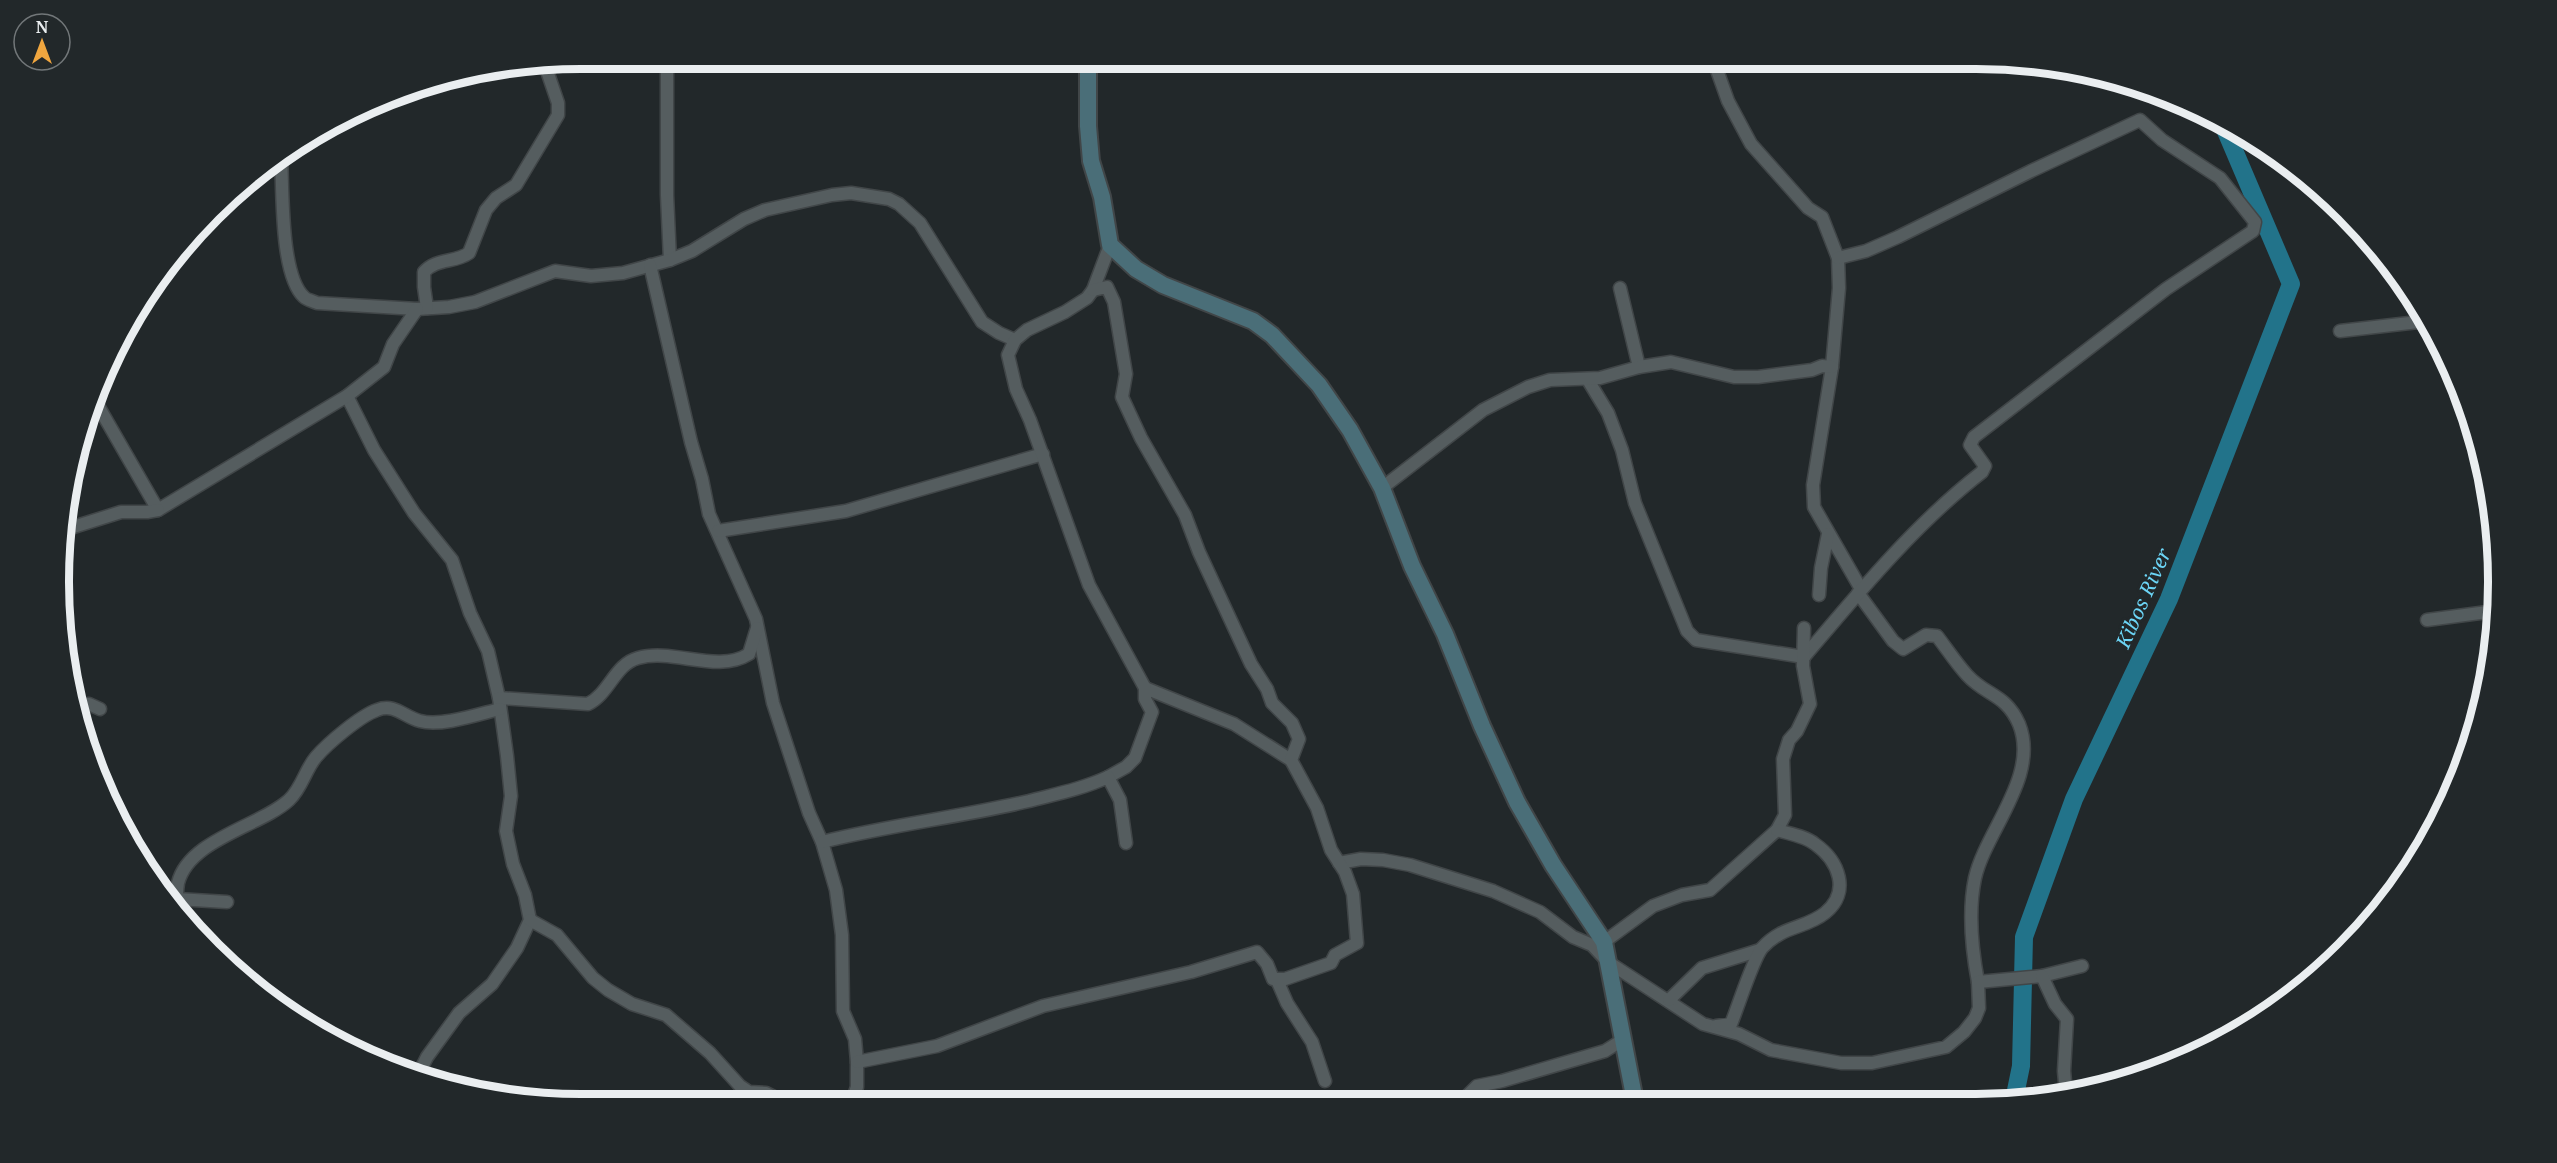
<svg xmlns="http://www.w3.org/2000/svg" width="2557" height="1163" viewBox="0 0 2557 1163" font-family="'Noto Serif',serif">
  <rect width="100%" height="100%" fill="#22282a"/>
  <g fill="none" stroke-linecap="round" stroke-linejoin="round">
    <path stroke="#22738a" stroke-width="18" d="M2014,1100L2021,1066L2024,937L2074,799L2169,599L2291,284L2222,122"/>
    <defs>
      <g id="minor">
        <path d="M667,59V195L670,260"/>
        <path d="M1713,59L1728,101L1751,144L1808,208L1822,217L1838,258L1839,288L1832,367L1813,485L1814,507L1861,589"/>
        <path d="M281,157C283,189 280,275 304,297C307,300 313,301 317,303L417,309L449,307L475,302L555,271L591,276L623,273L670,260L692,251L744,219L765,210L832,195L851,193L889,199L899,204L920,223L982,322L999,333L1015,340"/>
        <path d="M650,265L691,442L702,479L709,514L756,619L773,703L809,813L822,842L836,890L842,935L843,1011L855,1039L857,1062V1087L851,1104"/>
        <path d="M1620,288L1639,367"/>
        <path d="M427,308L424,287V272C436,258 455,263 469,253L486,210L496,198L516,185L558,115V103L545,65"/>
        <path d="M2340,331L2427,321"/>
        <path d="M1588,380L1608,413L1622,450L1635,503L1687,631L1696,640L1804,657"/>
        <path d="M347,396L374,450L414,513L452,560L470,613L488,651L499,698L507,756L511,796L506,831L513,864L525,895L530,920L517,948L492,984L459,1013L427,1057L417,1077"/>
        <path d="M97,404L158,510L347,396L384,367L393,344L417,309"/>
        <path d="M1382,488L1483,410L1528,387L1550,380L1600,378L1639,367L1671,362L1734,377H1758L1812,370L1822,366L1832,367"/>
        <path d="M67,529L121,512H147L158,510"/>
        <path d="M718,531L846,511L1043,454"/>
        <path d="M1858,593L1893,641L1903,649L1926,635L1937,636C1947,649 1956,663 1967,675C1986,696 2006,694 2019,724C2040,776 1986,830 1975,878C1968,911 1972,950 1978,982"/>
        <path d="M1819,595L1821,568L1828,534"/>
        <path d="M2427,620L2495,611"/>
        <path d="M1804,657C1859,592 1915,524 1982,472L1985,466L1970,445L1974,437L2166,289L2253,231L2255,222L2220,178L2162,140L2140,120L2031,171L1898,237L1866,251L1838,258"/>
        <path d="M1145,688L1234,724L1291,760"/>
        <path d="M499,698L588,704C609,694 615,664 638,658C674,648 717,674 749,654L757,628"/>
        <path d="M76,706L89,704L100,709"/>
        <path d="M1108,777L1126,767L1135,758L1152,712L1145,699V688L1089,585L1030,420L1016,389L1008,355L1015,340L1027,330L1065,312L1087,298L1093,290L1110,245"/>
        <path d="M822,842C890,825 960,817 1029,801C1056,794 1082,789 1108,777L1120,800L1126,843"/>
        <path d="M1339,863L1361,859L1383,860L1410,865L1493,891L1540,912L1573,937L1592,945L1608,962L1703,1024L1739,1034L1771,1050L1841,1063H1872L1946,1047L1964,1032L1975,1018L1979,1008L1978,982L2042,976L2082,966"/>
        <path d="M177,899L227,902"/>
        <path d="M176,901C177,895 177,889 178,883C189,839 261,826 289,800C302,788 305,770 316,757C328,743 360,716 377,710C395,703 404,717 420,721C441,727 479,714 500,709"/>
        <path d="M530,920L557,935L593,978L608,990L632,1004L666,1015L710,1053L740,1086L749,1092L766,1093L774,1097L780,1104"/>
        <path d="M1604,942L1653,906L1682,895L1710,890L1777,830L1785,815L1783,759L1789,740L1797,731L1810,704L1803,666L1804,628"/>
        <path d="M2042,976L2055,1004L2067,1019L2064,1071L2066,1093"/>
        <path d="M1277,980L1287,1003L1312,1042L1325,1081"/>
        <path d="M1669,1000L1702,968L1760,950"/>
        <path d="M1716,1026L1731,1024C1738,1007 1753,959 1762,948C1783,925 1805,929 1825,913C1851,892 1839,861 1815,844C1805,836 1790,834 1777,830"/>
        <path d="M857,1062L937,1046L1043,1006L1191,972L1257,952L1267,964L1273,979H1285L1331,963L1335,955L1357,943L1353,894L1345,872L1331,850L1317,808L1291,760L1299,739L1292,723L1272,703L1267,689L1251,664L1199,552L1185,515L1141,438L1122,397L1126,374L1114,302L1107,287L1093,290"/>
        <path d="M1461,1102L1477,1086L1502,1081L1605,1051L1624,1039"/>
      </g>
      <path id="secondary" d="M1088,59V126L1091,161L1102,197L1110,245L1136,269L1163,285L1253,321L1272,335L1319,385L1350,430L1382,488L1412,566L1445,634L1482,726L1517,802L1553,865L1604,942L1635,1101"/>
    </defs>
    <use href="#minor" stroke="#414648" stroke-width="15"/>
    <use href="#secondary" stroke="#414648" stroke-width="20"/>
    <use href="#minor" stroke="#555d5f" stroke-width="12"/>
    <use href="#secondary" stroke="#4a6e78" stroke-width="16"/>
  </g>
  <g text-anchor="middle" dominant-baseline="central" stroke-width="6" stroke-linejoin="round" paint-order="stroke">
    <g font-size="20" font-style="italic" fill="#6cd5f6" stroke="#22282a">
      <text transform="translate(2143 598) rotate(-66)">Kibos River</text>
    </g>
  </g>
  <path d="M0 0H2557V1163H0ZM581 69H1976A512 512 0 0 1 2488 581V582A512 512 0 0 1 1976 1094H581A512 512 0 0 1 69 582V581A512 512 0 0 1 581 69Z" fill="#22282a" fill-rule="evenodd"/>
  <path fill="none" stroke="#eaeef0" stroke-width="8" d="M581 69H1976A512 512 0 0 1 2488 581V582A512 512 0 0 1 1976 1094H581A512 512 0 0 1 69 582V581A512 512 0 0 1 581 69Z"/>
  <g transform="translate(42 42)"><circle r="28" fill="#22282a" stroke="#727779" stroke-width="1.5"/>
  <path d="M0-4.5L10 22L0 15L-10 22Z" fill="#f0a63f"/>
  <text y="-9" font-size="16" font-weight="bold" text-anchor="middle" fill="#eaeef0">N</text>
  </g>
</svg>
